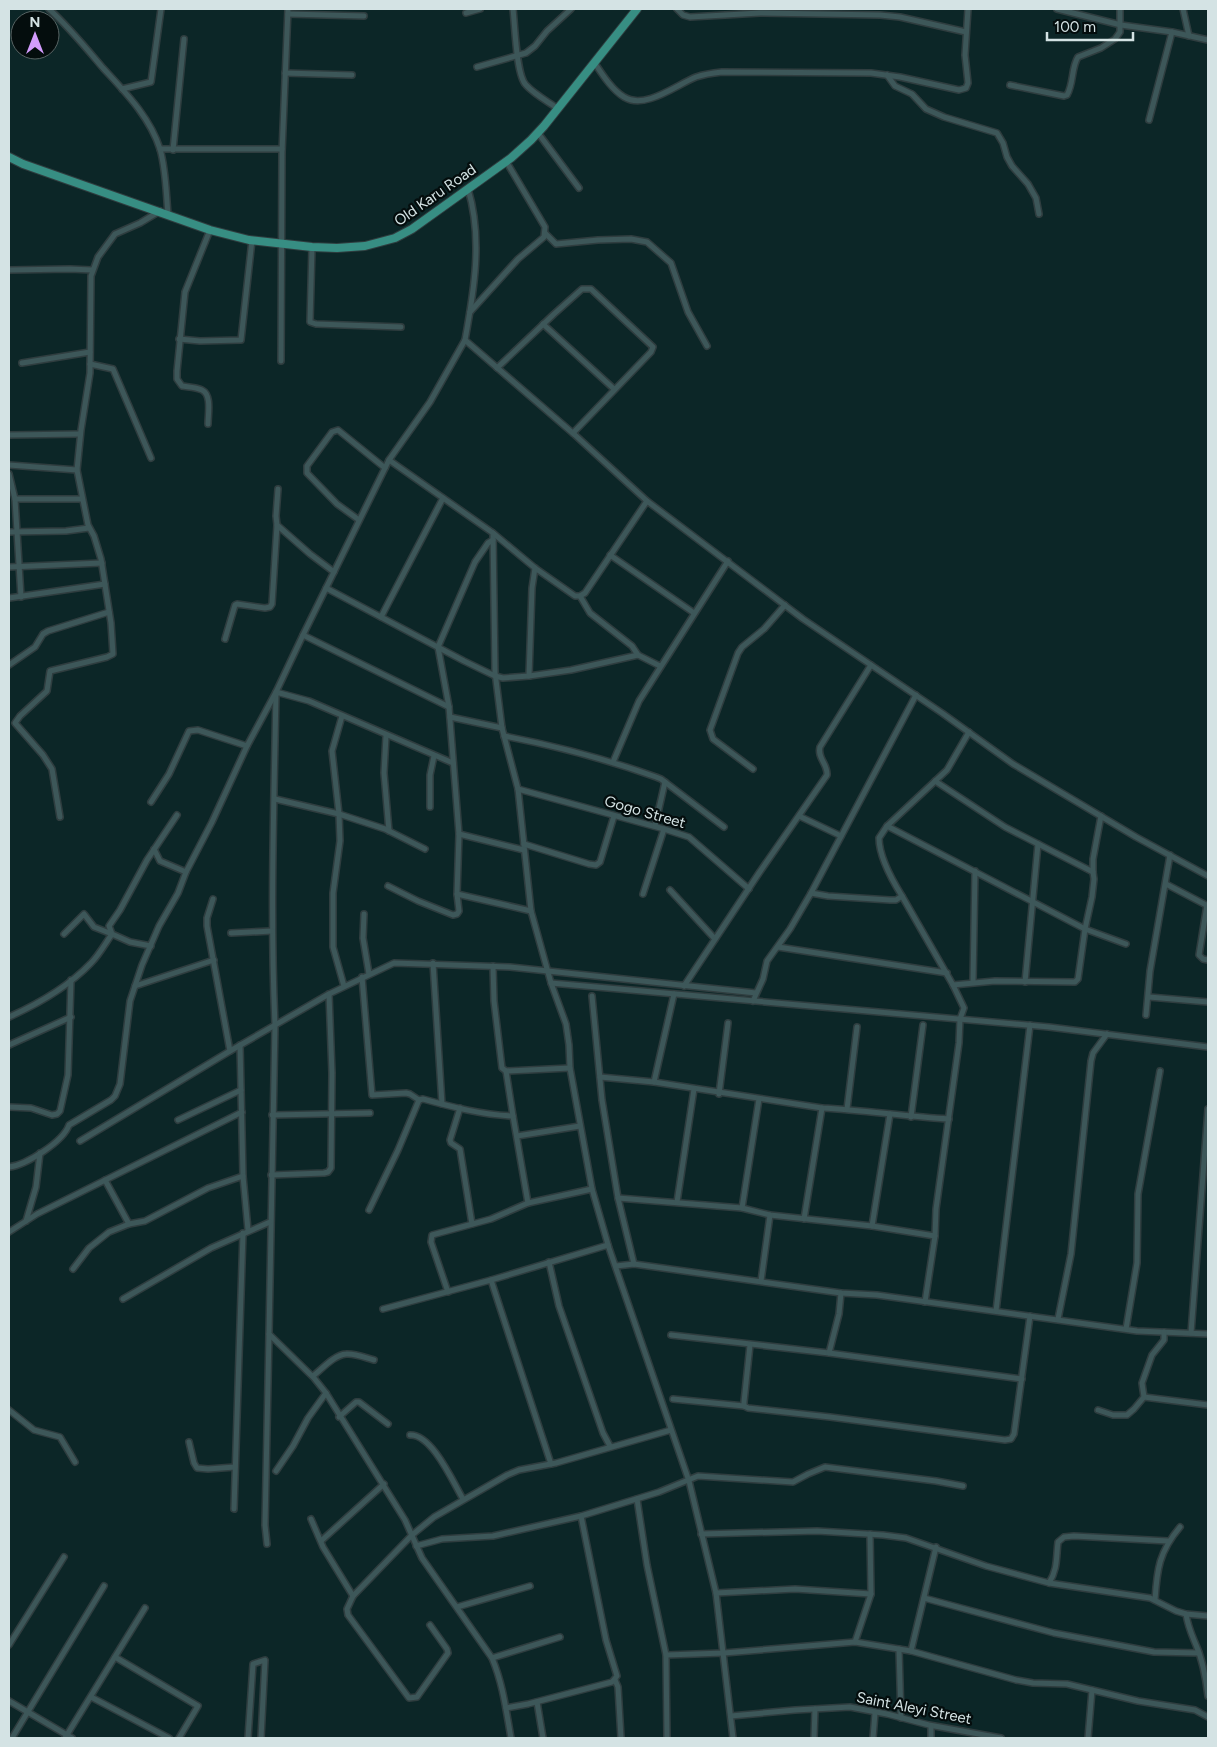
<svg xmlns="http://www.w3.org/2000/svg" width="1217" height="1747" viewBox="0 0 1217 1747" font-family="Figtree,sans-serif">
  <rect width="100%" height="100%" fill="#0c2627"/>
  <g fill="none" stroke-linecap="round" stroke-linejoin="round">
    <defs>
      <g id="street">
        <path d="M49,9C69,27 86,48 103,68C125,92 150,117 160,149C166,170 166,192 168,214"/>
        <path d="M513,9C515,25 516,75 526,85C534,94 547,101 557,108"/>
        <path d="M677,9L683,15L690,17L760,13L880,15L900,17L966,32"/>
        <path d="M1057,9L1121,25L1172,32L1208,40"/>
        <path d="M1183,9L1189,36"/>
        <path d="M466,13L480,9"/>
        <path d="M288,14L364,16"/>
        <path d="M594,62C602,74 612,90 624,97C645,110 676,85 696,77C705,74 713,73 722,72L871,73L900,77L959,90L966,88L968,83L965,55L968,9"/>
        <path d="M477,67L526,53L535,46L547,31L571,9"/>
        <path d="M285,73L352,75"/>
        <path d="M887,75L895,86L912,94L926,109L944,117L997,133L1003,143L1007,157L1012,166L1028,184L1036,198L1039,214"/>
        <path d="M1010,85L1064,96L1067,95C1074,83 1071,68 1078,57L1101,48L1115,39L1120,32V9"/>
        <path d="M122,89L151,82L161,9"/>
        <path d="M1149,120L1172,32"/>
        <path d="M538,133L579,188"/>
        <path d="M160,149H282"/>
        <path d="M173,150L184,39"/>
        <path d="M468,189C483,238 474,291 465,340L575,435L647,501L803,619L942,713L1013,764L1136,837L1208,876"/>
        <path d="M546,234L556,244L598,240L631,239L647,242L671,263L688,312L707,346"/>
        <path d="M312,247L310,322L316,324L401,327"/>
        <path d="M9,270L70,269L92,270"/>
        <path d="M470,312L518,259L544,237L545,227L506,161"/>
        <path d="M543,324L614,389"/>
        <path d="M179,339L200,341L241,340L252,240"/>
        <path d="M281,361L282,152L288,9"/>
        <path d="M22,363L90,352"/>
        <path d="M90,364L113,369L151,458"/>
        <path d="M497,368L554,314L582,289H591L653,347L651,352L573,433"/>
        <path d="M208,424C208,414 212,395 202,390C196,387 188,387 182,386L177,379V371L185,292L210,230"/>
        <path d="M9,435L80,434"/>
        <path d="M389,460L493,533L495,672L502,728L518,789L531,911L551,983L566,1024L569,1045L570,1068L592,1189L609,1248L689,1481L716,1593L733,1738"/>
        <path d="M9,465L77,470"/>
        <path d="M9,474L15,499L21,597"/>
        <path d="M278,489L276,516L277,525L310,554L334,572"/>
        <path d="M15,499H82"/>
        <path d="M359,520L337,504L307,473V466L332,432L338,430L385,468"/>
        <path d="M9,532L66,531L89,528"/>
        <path d="M493,533L535,568L575,596H580L585,593L647,501"/>
        <path d="M610,555L694,613"/>
        <path d="M9,567L102,563"/>
        <path d="M326,588L464,661L495,676L503,678L529,676L571,670L638,655"/>
        <path d="M580,596L590,613L632,646L638,655L660,666"/>
        <path d="M9,598L105,584"/>
        <path d="M381,617L443,498"/>
        <path d="M303,635L449,707"/>
        <path d="M225,639L235,605L237,604L265,608L270,607L272,604L277,525"/>
        <path d="M9,665L35,647L43,634L48,631L109,612"/>
        <path d="M529,676L532,588L535,568"/>
        <path d="M342,716L332,751L339,814L340,841L333,893V947L344,986"/>
        <path d="M450,717L502,728"/>
        <path d="M386,736L384,773L389,831"/>
        <path d="M504,736C556,746 606,759 656,777L661,779L724,827"/>
        <path d="M613,762L639,701L728,561"/>
        <path d="M453,763L309,701L276,692C274,803 270,914 275,1025L269,1334L314,1378L326,1393L405,1520L422,1558L492,1658C503,1684 506,1710 511,1738"/>
        <path d="M753,769L713,739L710,730L738,653L742,647L764,629L785,605"/>
        <path d="M935,781L1005,827L1093,872"/>
        <path d="M518,789L664,829L689,837L749,889"/>
        <path d="M275,799L339,814L385,829L425,849"/>
        <path d="M151,802L169,774L189,731L198,730L247,746"/>
        <path d="M430,807V775L434,756"/>
        <path d="M799,816L841,836"/>
        <path d="M60,817L52,769L43,755L15,723L20,716L47,691L50,671L107,657L113,654L111,623L101,559L94,536L88,525L77,470L81,430L90,373L91,276L98,257L115,234L140,223L160,211"/>
        <path d="M655,826L665,782"/>
        <path d="M887,826L1085,929L1126,944"/>
        <path d="M459,834L524,850"/>
        <path d="M524,844L589,864L596,865L600,862L614,816"/>
        <path d="M154,849L160,861L186,872"/>
        <path d="M1166,884L1208,906"/>
        <path d="M388,886L418,901L453,915L457,914L459,911L457,894L459,834L449,707L438,647L475,562L488,543L493,540"/>
        <path d="M670,890L715,939"/>
        <path d="M811,893L828,896L890,900H896L902,896C892,880 879,857 879,838L887,826L947,770L969,732"/>
        <path d="M457,894L531,911"/>
        <path d="M643,894L664,829"/>
        <path d="M902,896L953,985L964,1008L960,1019L959,1043L936,1209L935,1236L925,1302"/>
        <path d="M213,899L207,918V926L230,1051"/>
        <path d="M1207,905L1199,955L1203,959L1208,960"/>
        <path d="M364,914L363,938L369,974"/>
        <path d="M231,933L272,931"/>
        <path d="M151,946L130,942L112,934L109,926L120,910L147,860L177,815"/>
        <path d="M778,947L947,973"/>
        <path d="M433,963L442,1104"/>
        <path d="M493,966L494,1001L502,1068L506,1071L570,1068"/>
        <path d="M362,977L372,1095L406,1093L410,1094L419,1100L423,1099C452,1107 483,1115 513,1116L528,1203"/>
        <path d="M973,982L975,871"/>
        <path d="M1025,982L1038,844"/>
        <path d="M551,983L1049,1027L1208,1047"/>
        <path d="M953,985L995,981L1075,982L1078,979L1085,929L1092,897L1094,879L1093,872V859L1101,816"/>
        <path d="M135,986L214,960"/>
        <path d="M684,986L759,873L827,775C828,764 817,758 820,747L871,665"/>
        <path d="M592,996L602,1100L618,1198L634,1264"/>
        <path d="M1149,997L1208,1002"/>
        <path d="M753,1001L763,979L767,961L790,929L811,893L916,695"/>
        <path d="M1146,1015L1150,971L1170,855"/>
        <path d="M9,1017C38,1004 69,986 91,963C99,955 105,944 112,934L94,927L84,914L64,934"/>
        <path d="M9,1045L71,1017"/>
        <path d="M240,1045L243,1176"/>
        <path d="M506,1071L513,1116"/>
        <path d="M600,1077L654,1082L822,1108C865,1110 907,1117 949,1119"/>
        <path d="M654,1082L674,994"/>
        <path d="M719,1094L728,1023"/>
        <path d="M9,1107L31,1108L52,1115L57,1114L60,1111L68,1075L71,980"/>
        <path d="M460,1108L450,1140L451,1143L460,1149L472,1224"/>
        <path d="M847,1109L857,1027"/>
        <path d="M272,1115L370,1113"/>
        <path d="M911,1117L923,1025"/>
        <path d="M178,1120L241,1090"/>
        <path d="M517,1136L580,1126"/>
        <path d="M80,1141L230,1051L329,994L394,963L510,967L756,993"/>
        <path d="M9,1167C26,1165 63,1142 69,1125L111,1100L115,1096L120,1084L130,1001L142,965L159,926L178,893L186,872L212,822L247,746L276,692L303,635L389,460L430,402L465,340"/>
        <path d="M271,1175L324,1173L328,1172L331,1168L332,1073L329,994"/>
        <path d="M105,1180L129,1224"/>
        <path d="M618,1198L742,1208L770,1215L872,1226L935,1236"/>
        <path d="M677,1202L694,1089"/>
        <path d="M742,1208L759,1099"/>
        <path d="M369,1210L398,1150L419,1100"/>
        <path d="M804,1219L822,1108"/>
        <path d="M26,1221L36,1187L40,1153"/>
        <path d="M872,1226L890,1114"/>
        <path d="M9,1232L37,1214L242,1112"/>
        <path d="M549,1262L559,1306L603,1433L610,1446"/>
        <path d="M616,1266L634,1264L841,1293L877,1295L1137,1331L1208,1334"/>
        <path d="M73,1269L89,1248L109,1232L129,1224L145,1221L208,1188L243,1176L248,1230"/>
        <path d="M491,1280L551,1464"/>
        <path d="M761,1281L770,1215"/>
        <path d="M448,1292L431,1242L432,1235L491,1219L528,1203L592,1189"/>
        <path d="M123,1299L211,1248L270,1222"/>
        <path d="M383,1309L491,1280L608,1245"/>
        <path d="M996,1311L1030,1025"/>
        <path d="M1058,1319L1071,1254L1091,1061L1093,1053L1107,1034"/>
        <path d="M1126,1329L1137,1263L1138,1194L1160,1071"/>
        <path d="M1191,1333L1208,1109"/>
        <path d="M671,1335L829,1353L839,1314L841,1293"/>
        <path d="M750,1345L744,1402V1406L748,1408L830,1417L1005,1440L1011,1439L1014,1434L1030,1316"/>
        <path d="M829,1353L1022,1379"/>
        <path d="M313,1376C322,1369 334,1355 346,1354C355,1353 366,1358 374,1360"/>
        <path d="M1144,1397L1208,1405"/>
        <path d="M673,1399L744,1406"/>
        <path d="M9,1410L34,1430L60,1437L75,1462"/>
        <path d="M1098,1410L1113,1415H1127L1134,1409L1144,1397L1142,1383L1152,1355L1164,1340V1332"/>
        <path d="M339,1417L356,1402H359L388,1424"/>
        <path d="M410,1435C432,1434 453,1482 463,1499"/>
        <path d="M189,1442L194,1463L197,1468L208,1469L235,1467"/>
        <path d="M276,1471L293,1446L308,1418L326,1393"/>
        <path d="M637,1499L647,1565L666,1655L667,1738"/>
        <path d="M234,1509L243,1233"/>
        <path d="M311,1519L323,1547L353,1596"/>
        <path d="M701,1534L817,1531L883,1535L906,1538L986,1566L1049,1583L1150,1598L1176,1611L1186,1614L1208,1616"/>
        <path d="M321,1541L384,1484"/>
        <path d="M267,1544L265,1525L269,1334"/>
        <path d="M416,1546L442,1539L493,1536L581,1516L659,1492L698,1476L793,1482L808,1474L825,1467L936,1481L963,1486"/>
        <path d="M1049,1583C1058,1569 1056,1557 1058,1542L1064,1537L1074,1536L1168,1541"/>
        <path d="M716,1593L795,1589L871,1594"/>
        <path d="M924,1598L1054,1633L1154,1652L1199,1653"/>
        <path d="M1155,1600C1157,1569 1159,1552 1180,1527"/>
        <path d="M457,1607L530,1586"/>
        <path d="M1186,1614C1188,1627 1191,1633 1196,1645C1203,1661 1206,1679 1208,1696"/>
        <path d="M430,1625L447,1649L448,1653L417,1697L409,1698L348,1615L347,1609L353,1596L412,1535L434,1517L507,1475L519,1470L556,1463L671,1430"/>
        <path d="M855,1642L871,1594L870,1534"/>
        <path d="M9,1645L64,1557"/>
        <path d="M899,1649L901,1718"/>
        <path d="M911,1651L936,1547"/>
        <path d="M666,1655L724,1653L855,1642L911,1651L1016,1680L1033,1683L1067,1684L1138,1701L1195,1710L1208,1717"/>
        <path d="M115,1657L198,1706L179,1738"/>
        <path d="M492,1658L560,1637"/>
        <path d="M615,1680L618,1687L621,1738"/>
        <path d="M91,1697L169,1738"/>
        <path d="M9,1701L72,1738"/>
        <path d="M537,1702L543,1738"/>
        <path d="M506,1708L528,1704L612,1682L617,1676L606,1640L581,1516"/>
        <path d="M731,1716L795,1710L850,1707L887,1714L929,1725L1001,1738"/>
        <path d="M12,1738L104,1586"/>
        <path d="M65,1738L145,1608"/>
        <path d="M248,1738L253,1664L265,1660L261,1738"/>
        <path d="M814,1738L815,1709"/>
        <path d="M873,1738L875,1713"/>
        <path d="M931,1738V1726"/>
        <path d="M1088,1738L1092,1690"/>
      </g>
      <path id="primary" d="M9,157L23,164L210,230L249,240L312,247L337,248L365,246L395,238L412,229L511,158L531,140L544,126L637,9"/>
    </defs>
    <use href="#street" stroke="#2f3d3f" stroke-width="8"/>
    <use href="#primary" stroke="#2f3d3f" stroke-width="10"/>
    <use href="#street" stroke="#3d5759" stroke-width="5"/>
    <use href="#primary" stroke="#378e83" stroke-width="8"/>
  </g>
  <g text-anchor="middle" dominant-baseline="central" stroke-width="4.5" stroke-linejoin="round" paint-order="stroke">
    <g font-size="15" fill="#d4e3e4" stroke="#040d0d">
      <text transform="translate(435 195) rotate(-35)">Old Karu Road</text>
      <text transform="translate(645 812) rotate(16)">Gogo Street</text>
      <text transform="translate(914 1708) rotate(11)">Saint Aleyi Street</text>
    </g>
  </g>
  <rect width="1217" height="1747" fill="none" stroke="#d4e3e4" stroke-width="20"/>
  <g transform="translate(35 35)"><circle r="24" fill="#040d0d" stroke="#576363"/>
  <path d="M0-4L9 19L0 12L-9 19Z" fill="#d39cfc"/>
  <text y="-8" font-size="14" font-weight="bold" text-anchor="middle" fill="#d4e3e4">N</text>
  </g>
  <path d="M1047 32v8h86v-8" fill="none" stroke="#d4e3e4" stroke-width="2.5"/>
  <text x="1054" y="32" font-size="15" fill="#d4e3e4" stroke="#040d0d" stroke-width="4" paint-order="stroke">100 m</text>
</svg>
